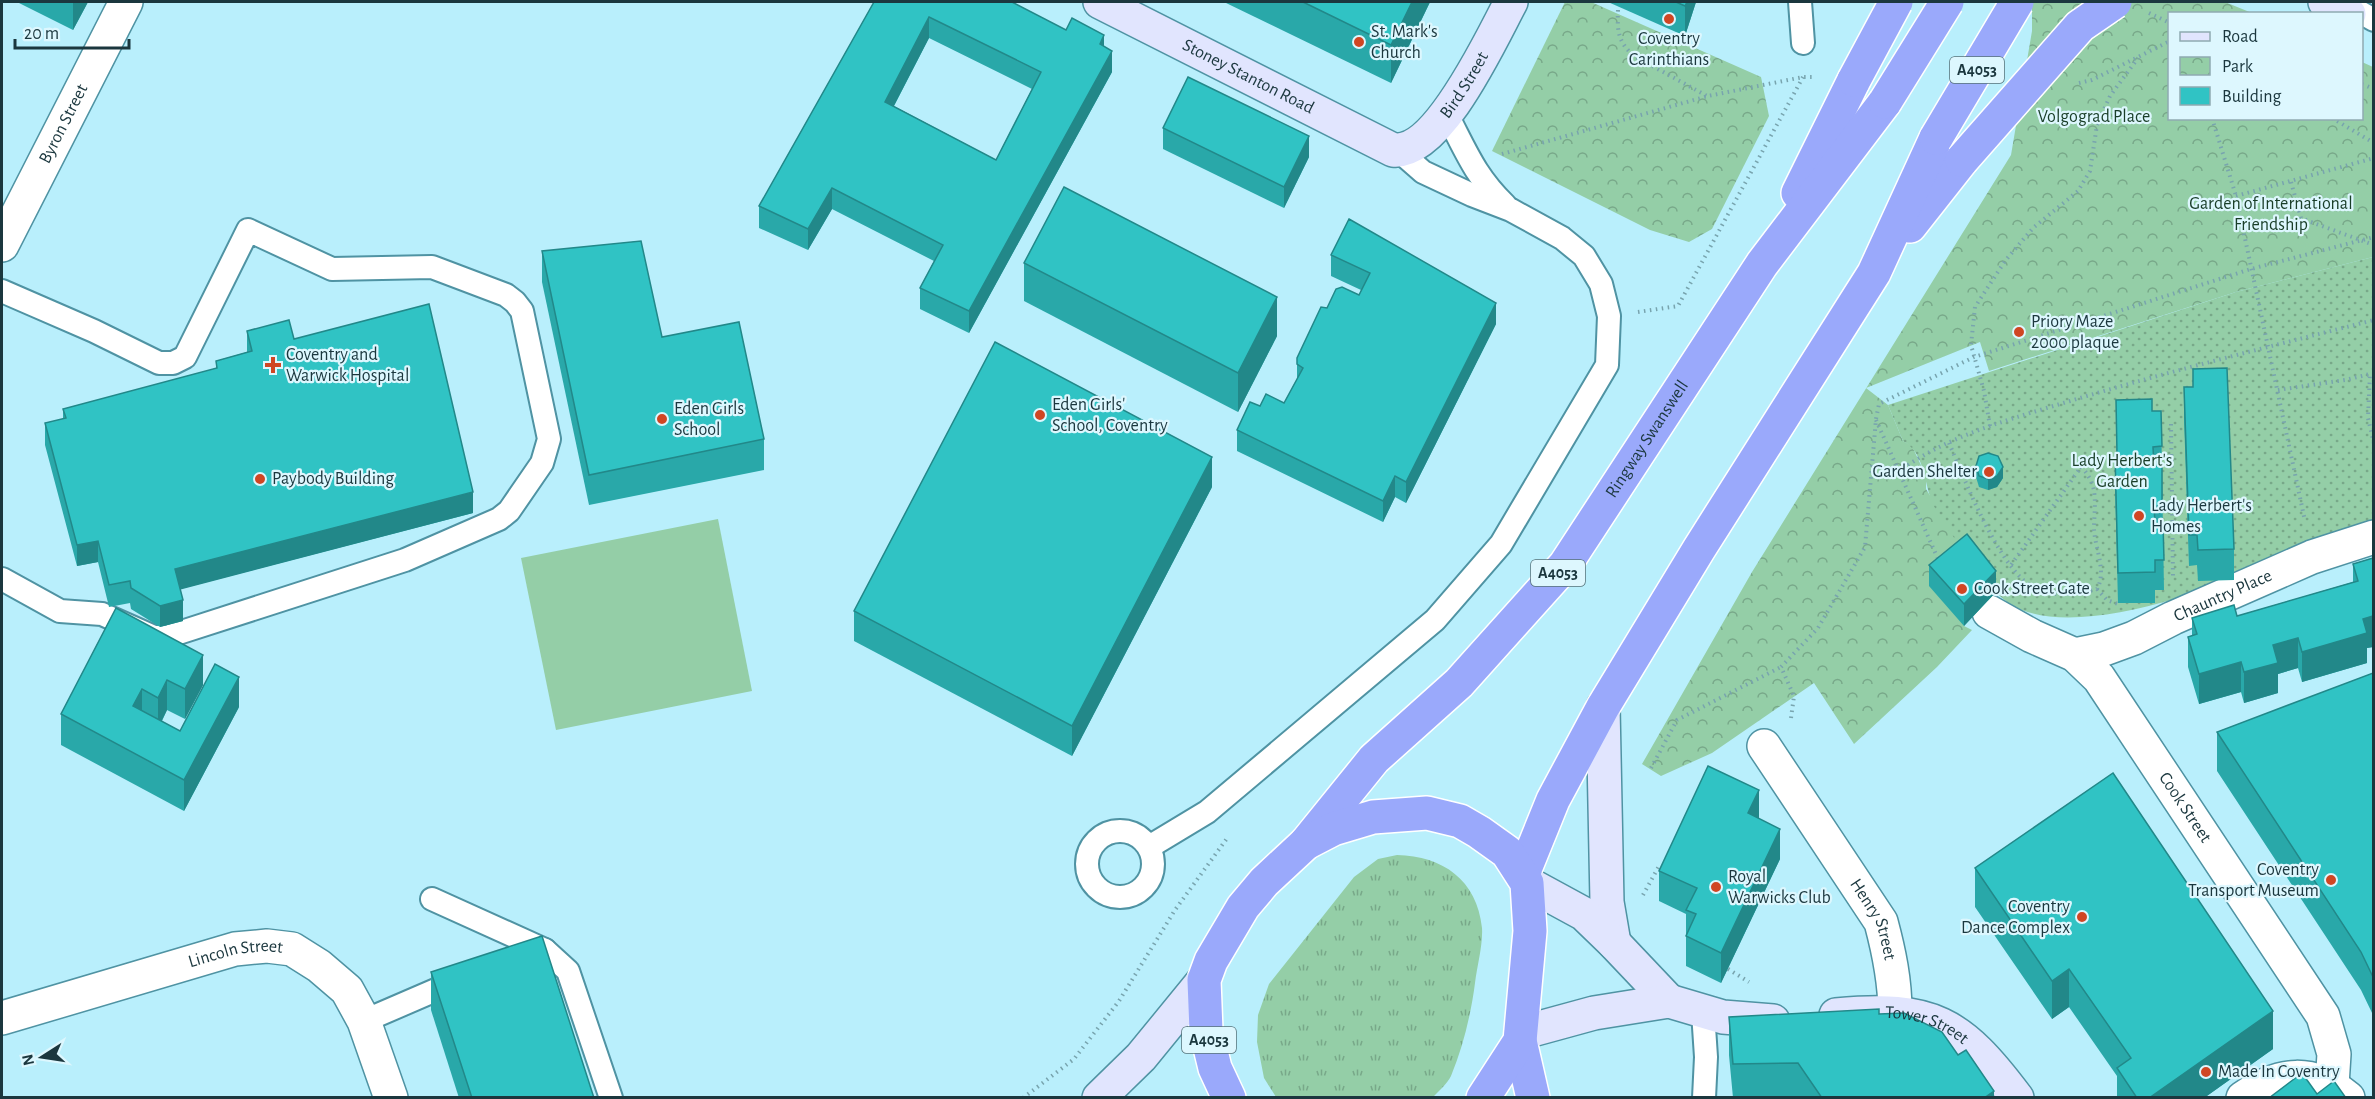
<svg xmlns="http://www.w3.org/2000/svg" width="2375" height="1099" viewBox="0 0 2375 1099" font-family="'Alegreya Sans',sans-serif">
  <defs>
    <pattern id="grass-tufts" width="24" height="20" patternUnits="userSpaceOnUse" patternTransform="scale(1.5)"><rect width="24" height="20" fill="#94cea7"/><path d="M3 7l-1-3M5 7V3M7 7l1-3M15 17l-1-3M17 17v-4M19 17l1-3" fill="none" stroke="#78a889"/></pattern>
    <pattern id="park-crowns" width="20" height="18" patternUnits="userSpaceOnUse" patternTransform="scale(1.5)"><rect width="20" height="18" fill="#94cea7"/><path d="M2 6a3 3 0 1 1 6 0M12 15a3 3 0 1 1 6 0" fill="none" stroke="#78a889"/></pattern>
    <pattern id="garden-dots" width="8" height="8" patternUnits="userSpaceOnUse" patternTransform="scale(1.5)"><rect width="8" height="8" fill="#94cea7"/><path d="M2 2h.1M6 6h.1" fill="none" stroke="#78a889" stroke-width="1.8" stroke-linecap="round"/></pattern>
  </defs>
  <rect width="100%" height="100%" fill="#b9effc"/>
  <path fill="url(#grass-tufts)" d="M1397,855C1443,856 1477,880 1482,928C1483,945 1477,966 1475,983C1471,1014 1463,1047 1451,1076C1447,1084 1439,1091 1433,1097H1276L1264,1078L1257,1042L1258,1015L1269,984L1354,877L1378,859Z"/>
  <g fill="url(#park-crowns)">
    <path d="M1565,2H1591L1761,77L1769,116L1712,229L1689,242L1650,230L1492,151Z"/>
    <path d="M2032,2H2225L2252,13L2170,14V118H2362V62L2373,67V257L2236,292L1989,371L1980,342L1866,388L1888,405L1903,441L1912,446L1926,476V489L1967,556L1964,626L1972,630L1937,667L1854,744L1814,683L1712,753L1661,776L1642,764L1752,572L2011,155L2032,31Z"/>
  </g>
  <path fill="url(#garden-dots)" d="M2373,257V522C2293,555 2090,653 2010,604C1992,592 1978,571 1965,553C1955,538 1943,524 1935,508C1923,487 1927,454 1903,441L1888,405L2236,292Z"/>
  <path fill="#94cea7" d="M718,519L752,691L556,730L521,558Z"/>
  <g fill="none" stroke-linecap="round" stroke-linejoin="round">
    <defs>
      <g id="lane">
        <path d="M1800,2L1803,43"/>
        <path d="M2342,2L2374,20"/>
        <path d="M1447,115C1466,151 1475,176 1505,205"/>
        <path d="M2,291L94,331L159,363H173L185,357L248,230L332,269L432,267L506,295L515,302L522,311L549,439L542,463L509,511L499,519L405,560L166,637H154L102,614L60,611L2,579"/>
        <circle cx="1120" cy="864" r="33"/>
        <path d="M1149,847L1207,812L1435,620L1501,544L1607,365L1609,316L1601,284L1584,256L1562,238L1511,210L1472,195L1423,172L1399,151"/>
        <path d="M432,899L545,950"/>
        <path d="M519,959L545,950L568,971L611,1098"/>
        <path d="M1703,1012L1706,1057L1704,1098"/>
        <path d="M364,1021L459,980"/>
      </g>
      <g id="street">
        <path id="s1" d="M2,245L126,2"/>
        <path id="s2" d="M1989,612L2032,636L2075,655L2099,678L2323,1016L2334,1054L2332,1085"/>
        <path id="s3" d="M2075,655L2104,649L2134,638L2173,618L2312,557L2374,537"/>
        <path id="s4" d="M1764,746L1881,922C1889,952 1895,980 1895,1012"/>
        <path id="s5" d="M2,1018L235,949L267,946L292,949L319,966L347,990L364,1021L391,1098"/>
        <path d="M2243,1098C2280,1072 2312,1069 2348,1098"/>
      </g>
      <g id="secondary">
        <path id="s6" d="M1100,2L1393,150C1439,155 1492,37 1511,2"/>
        <path d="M2325,2L2349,14"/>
        <path d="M1603,707L1607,902L1614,943"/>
        <path d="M1527,883L1584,914L1614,943L1669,1001"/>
        <path id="s7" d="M1836,1015C1932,1006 1960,1022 2017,1098"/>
        <path d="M1521,1033L1594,1013L1669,1001L1723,1017L1773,1021"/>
        <path d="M1099,1098L1141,1057L1204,980"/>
      </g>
      <g id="highway">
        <path d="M1798,193L1854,80"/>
        <path d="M1910,226L1962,160"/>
        <path id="s8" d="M1306,843L1374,759L1459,683L1565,565L1762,264L1885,102"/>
        <path d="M1523,874L1553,800L1603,707L1699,549L1874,273L1936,138"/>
        <path d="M1520,1041L1533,1098"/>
        <path d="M1229,1098L1215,1068L1206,1031L1204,980L1211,961L1243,907L1264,882L1306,843L1333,829L1373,817L1427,813L1460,821L1479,832L1507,852L1527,883L1530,931L1520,1041L1483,1098"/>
      </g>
    </defs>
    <use href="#lane" stroke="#4f93a3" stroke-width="26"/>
    <use href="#street" stroke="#4f93a3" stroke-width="36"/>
    <use href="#secondary" stroke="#4f93a3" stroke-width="36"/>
    <use href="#highway" stroke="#fff" stroke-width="36"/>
    <g stroke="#78a4ae" stroke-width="4" stroke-dasharray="1.5 4.5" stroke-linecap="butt">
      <path d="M1618,10C1617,31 1618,42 1634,56L1707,96"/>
      <path d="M2149,13L2170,23"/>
      <path d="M2079,83L2092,80L2170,41"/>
      <path d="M2362,84L2374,89"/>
      <path d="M2212,118L2236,196L2305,521"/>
      <path d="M2332,118L2374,143"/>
      <path d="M1502,154L1708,96L1803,77H1815"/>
      <path d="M2291,182L2301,218L2311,222"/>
      <path d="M2236,196L2374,158"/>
      <path d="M1638,312L1678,306L1803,77"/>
      <path d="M2278,390L2345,380L2370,374L2368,418L2374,444"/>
      <path d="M1876,420L1939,561"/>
      <path d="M2171,424L2173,579"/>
      <path d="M1990,426L1984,391L1971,345L1975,307L2005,261L2033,228L2078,191L2090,171L2097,125L2110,96L2138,58"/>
      <path d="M1949,443C1965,480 2001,575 2038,590C2056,597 2078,594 2097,589C2107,571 2095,549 2094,529C2094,517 2096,504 2094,491C2093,483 2087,472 2081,467L2011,565"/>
      <path d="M1898,472C1948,435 2011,419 2070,401C2170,371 2272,346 2374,320"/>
      <path d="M2097,589L2107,600L2118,604"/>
      <path d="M1791,718L1794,696L1781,667L1818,628L1865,547L1876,419L1879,404L1974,357L2251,269L2374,237"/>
      <path d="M1651,768L1677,720L1781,667"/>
      <path d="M1643,895L1659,866L1663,868"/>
      <path d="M1728,969L1749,982"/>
      <path d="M1023,1098L1074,1059L1119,1001L1175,910L1228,837"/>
    </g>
    <use href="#lane" stroke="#fff" stroke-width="22"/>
    <use href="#street" stroke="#fff" stroke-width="33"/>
    <use href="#secondary" stroke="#e1e5fe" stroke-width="33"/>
    <use href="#highway" stroke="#9aa9fb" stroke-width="33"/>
    <defs>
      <g id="highway-bridge">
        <path d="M1854,80L1896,2"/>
        <path d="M1885,102L1947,2"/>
        <path d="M1936,138L2017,2"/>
        <path d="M1962,160L2080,26L2115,2"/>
      </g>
    </defs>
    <use href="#highway-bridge" stroke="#fff" stroke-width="36" stroke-linecap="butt"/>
    <path stroke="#78a4ae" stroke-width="4" stroke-dasharray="1.5 4.5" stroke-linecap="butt" d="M2311,222L2374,245"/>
    <use href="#highway-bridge" stroke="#9aa9fb" stroke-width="33"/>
  </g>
  <g fill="#29a8a9" fill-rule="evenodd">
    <path d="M17,2H88L73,30Z"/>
    <path d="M874,2L1066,30L1104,46L1112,72L969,333L920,309V288L934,261L832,209L808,250L759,228V206ZM929,38L1032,89L996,160L894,106Z"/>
    <path d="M1224,2H1430L1391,83Z"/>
    <path d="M1608,2H1696L1685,36Z"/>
    <path d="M1163,128L1309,157L1284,208L1163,149Z"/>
    <path d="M542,251L662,337L764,439V470L589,505L542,282Z"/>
    <path d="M1331,255L1496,324L1406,503L1395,497L1383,522L1237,451V430L1260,406L1284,403L1297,379V358L1327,308L1359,295L1361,290L1331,276Z"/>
    <path d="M1024,263L1277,336L1238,412L1024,301Z"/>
    <path d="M247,331L294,339L473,513L180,589L183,621L160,627L131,609L130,603L109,607L98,562L77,566L45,445V423L63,419V409L216,369V361L247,352Z"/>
    <path d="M2184,387L2234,549V580L2198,581L2197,565L2189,566L2184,418Z"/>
    <path d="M2116,400L2152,411H2161L2164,590H2155V603H2118L2115,485V454H2117Z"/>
    <path d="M1976,466L2003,478L1997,487L1988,490L1979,487L1976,477Z"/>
    <path d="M1212,487L1072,756L854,641V611Z"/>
    <path d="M2373,558V647L2367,648V663L2302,682L2298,668L2278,674V693L2244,703L2241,692L2199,704L2188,667V637L2192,636V618L2237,616L2353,582V564Z"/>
    <path d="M1929,565L1996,592L1964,626L1929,586Z"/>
    <path d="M116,608L203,685L185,719L167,710L162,721L180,731L239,707L184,811L61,745V714Z"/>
    <path d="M2373,673V1015L2361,990L2217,771V732Z"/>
    <path d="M1759,819L1780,859L1721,983L1686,966V914L1659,901V871Z"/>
    <path d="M1975,868L2273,1049L2204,1098H2117V1076L2069,1007L2052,1019L1975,907Z"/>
    <path d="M431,972L594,1098H459L431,1010Z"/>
    <path d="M1879,1014L1958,1055L1994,1098H1733L1729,1055V1017Z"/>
  </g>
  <g fill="#228889">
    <path d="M73,2H88L73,30Z"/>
    <path d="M1412,2H1430L1391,83V45Z"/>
    <path d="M1687,2H1696L1685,36V6Z"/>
    <path d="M929,17V38L885,123V102Z"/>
    <path d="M1104,35V56L1100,44Z"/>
    <path d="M1112,51V72L969,333V311Z"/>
    <path d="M1309,136V157L1284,208V187Z"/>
    <path d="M832,188V209L808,250V229Z"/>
    <path d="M1277,297V336L1238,412V373Z"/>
    <path d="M1496,303V324L1406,503V482Z"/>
    <path d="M1212,457V487L1072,756V726Z"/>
    <path d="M2003,467V478L1997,487L1988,490V479Z"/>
    <path d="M1395,476V497L1383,522V501Z"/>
    <path d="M473,492V513L175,591V569Z"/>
    <path d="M98,541V562L77,566V545Z"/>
    <path d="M1996,571V592L1964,626V604Z"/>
    <path d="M183,600V621L160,627V606Z"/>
    <path d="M2373,616V647L2367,648V663L2302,682V652L2363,619Z"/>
    <path d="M2298,638V668L2278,674V693L2244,703V672L2273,645Z"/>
    <path d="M203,655V685L185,719V689Z"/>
    <path d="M2241,662V692L2199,704V674Z"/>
    <path d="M239,677V707L184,811V780Z"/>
    <path d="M167,680V710L158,728V698Z"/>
    <path d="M142,689V720L133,706Z"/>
    <path d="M1759,790V821L1748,813Z"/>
    <path d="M1780,829V859L1721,983V953Z"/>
    <path d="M2069,969V1007L2052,1019V981Z"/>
    <path d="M2273,1011V1049L2204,1098H2149Z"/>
    <path d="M1994,1091V1098H1984Z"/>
  </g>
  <g fill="#30c3c4" stroke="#228889" stroke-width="1.5" fill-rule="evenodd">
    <path d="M874,2H1012L1066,30L1072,18L1104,35L1100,44L1112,51L969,311L920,288L943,245L832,188L808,229L759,206ZM929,17L1041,72L996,160L885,102Z"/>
    <path d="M1303,2H1412L1391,45Z"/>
    <path d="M1676,2H1687L1685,6Z"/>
    <path d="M1188,77L1309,136L1284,187L1163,128Z"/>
    <path d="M1064,187L1277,297L1238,373L1024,263Z"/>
    <path d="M1349,219L1496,303L1406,482L1395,476L1383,501L1237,430L1250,402L1260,406L1266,394L1284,403L1303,368L1297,364V358L1321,307L1327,308L1336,289L1342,287L1359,295L1370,273L1331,255Z"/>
    <path d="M641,241L662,337L739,322L764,439L589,475L542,251Z"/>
    <path d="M429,304L473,492L175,569L183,600L160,606L131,588L130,581L109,585L98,541L77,545L45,423L66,418L63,409L217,368L216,361L252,351L247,331L289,320L294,339Z"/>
    <path d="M995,342L1212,457L1072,726L854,611Z"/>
    <path d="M2227,368L2234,549L2198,550L2197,535H2189L2184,387H2193V369Z"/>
    <path d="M2152,399V411H2161L2162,446L2153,447L2154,466H2162V506H2154L2155,523H2163L2164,560H2155V572L2118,573L2115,454H2117L2116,400Z"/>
    <path d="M1988,453L1998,456L2003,467L1997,476L1988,479L1979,476L1976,466L1979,456Z"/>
    <path d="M1967,534L1996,571L1964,604L1929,565Z"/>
    <path d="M2373,558V616L2363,619L2367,633L2302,652L2298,638L2273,645L2278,663L2244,672L2241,662L2199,674L2188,637L2197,634L2192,618L2234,605L2237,616L2358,581L2353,564Z"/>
    <path d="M116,608L203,655L185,689L167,680L158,698L142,689L133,706L180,731L215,664L239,677L184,780L61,714Z"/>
    <path d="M2373,673V977L2361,952L2217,732Z"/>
    <path d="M1708,766L1759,790L1748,813L1780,829L1721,953L1686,936L1696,914L1686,910L1697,888L1659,871Z"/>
    <path d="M2113,773L2273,1011L2149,1098H2137L2117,1068L2131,1058L2069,969L2052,981L1975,868Z"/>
    <path d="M542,936L594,1098H472L431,972Z"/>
    <path d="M1879,1009V1014L1904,1013L1942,1032L1958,1055L1966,1050L1994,1091L1984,1098H1822L1798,1063L1733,1064L1729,1017Z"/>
    <path d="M2302,1073L2317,1094L2334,1081L2346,1098H2269Z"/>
  </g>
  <g fill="#d04623" stroke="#ddf7fe" stroke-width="2">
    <circle cx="1669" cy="19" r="6"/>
    <circle cx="1359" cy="42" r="6"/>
    <circle cx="2019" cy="332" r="6"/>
    <path d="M270 356h6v6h6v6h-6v6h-6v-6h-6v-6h6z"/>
    <circle cx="1040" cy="415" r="6"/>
    <circle cx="662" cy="419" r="6"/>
    <circle cx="1989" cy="472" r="6"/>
    <circle cx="260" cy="479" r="6"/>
    <circle cx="2139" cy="516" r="6"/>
    <circle cx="1962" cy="589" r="6"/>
    <circle cx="2331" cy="880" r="6"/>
    <circle cx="1716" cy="887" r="6"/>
    <circle cx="2082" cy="917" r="6"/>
    <circle cx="2206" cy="1072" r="6"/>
  </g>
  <g text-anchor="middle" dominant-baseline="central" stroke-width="4.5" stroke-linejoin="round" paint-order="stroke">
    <g fill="#ddf7fe" stroke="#557178" stroke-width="1.5">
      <rect x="1950" y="57" width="54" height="26" rx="4.5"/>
      <rect x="1531" y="560" width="54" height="26" rx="4.5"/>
      <rect x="1182" y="1027" width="54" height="26" rx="4.5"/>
    </g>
    <g font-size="16" font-weight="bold" fill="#1b373e">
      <text x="1977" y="70">A4053</text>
      <text x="1558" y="573">A4053</text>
      <text x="1209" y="1040">A4053</text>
    </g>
    <g font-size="18" fill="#1b373e" stroke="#ddf7fe" text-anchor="start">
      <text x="1371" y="32">St. Mark's<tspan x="1371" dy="21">Church</tspan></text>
      <text x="1669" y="39" text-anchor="middle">Coventry<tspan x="1669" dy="21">Carinthians</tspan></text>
      <text x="2031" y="322">Priory Maze<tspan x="2031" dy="21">2000 plaque</tspan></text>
      <text x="286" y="355">Coventry and<tspan x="286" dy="21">Warwick Hospital</tspan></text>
      <text x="1052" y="405">Eden Girls'<tspan x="1052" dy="21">School, Coventry</tspan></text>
      <text x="674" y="409">Eden Girls<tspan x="674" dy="21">School</tspan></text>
      <text x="1977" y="472" text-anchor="end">Garden Shelter</text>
      <text x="272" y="479">Paybody Building</text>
      <text x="2151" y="506">Lady Herbert's<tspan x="2151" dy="21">Homes</tspan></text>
      <text x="1974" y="589">Cook Street Gate</text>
      <text x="2319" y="870" text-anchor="end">Coventry<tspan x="2319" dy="21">Transport Museum</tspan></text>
      <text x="1728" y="877">Royal<tspan x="1728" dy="21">Warwicks Club</tspan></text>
      <text x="2070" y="907" text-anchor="end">Coventry<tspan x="2070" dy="21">Dance Complex</tspan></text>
      <text x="2218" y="1072">Made In Coventry</text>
    </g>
    <g font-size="18" fill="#1b373e" stroke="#ddf7fe">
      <text stroke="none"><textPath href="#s6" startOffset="166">Stoney Stanton Road</textPath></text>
      <text stroke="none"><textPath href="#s6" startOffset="429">Bird Street</textPath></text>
      <text stroke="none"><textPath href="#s1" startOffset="136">Byron Street</textPath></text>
      <text stroke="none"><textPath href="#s8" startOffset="531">Ringway Swanswell</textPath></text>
      <text stroke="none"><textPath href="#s3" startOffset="160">Chauntry Place</textPath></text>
      <text stroke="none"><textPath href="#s2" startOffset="285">Cook Street</textPath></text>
      <text stroke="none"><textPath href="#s4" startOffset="206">Henry Street</textPath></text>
      <text stroke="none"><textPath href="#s5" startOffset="243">Lincoln Street</textPath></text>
      <text stroke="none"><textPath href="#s7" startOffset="93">Tower Street</textPath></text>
    </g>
    <g font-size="18" fill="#193e28" stroke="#ddf7fe">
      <text x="2094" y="117">Volgograd Place</text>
      <text x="2271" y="204">Garden of International<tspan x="2271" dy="21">Friendship</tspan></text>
      <text x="2122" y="461">Lady Herbert's<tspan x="2122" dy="21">Garden</tspan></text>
    </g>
  </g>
  <rect width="2375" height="1099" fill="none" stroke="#1b373e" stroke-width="6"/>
  <rect x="2168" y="12" width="195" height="108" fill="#ddf7fe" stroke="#8faab1" stroke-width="1.5"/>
  <rect x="2180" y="32" width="30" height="9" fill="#e1e5fe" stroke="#8faab1" stroke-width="1.5"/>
  <text x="2222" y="42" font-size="18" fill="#1b373e">Road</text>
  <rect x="2180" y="57" width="30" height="18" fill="url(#park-crowns)" stroke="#8faab1" stroke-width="1.5"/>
  <text x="2222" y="72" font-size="18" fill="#1b373e">Park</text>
  <rect x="2180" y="87" width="30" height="18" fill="#30c3c4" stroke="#8faab1" stroke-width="1.5"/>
  <text x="2222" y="102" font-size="18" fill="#1b373e">Building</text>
  <g transform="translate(42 1057) rotate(258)" stroke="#ddf7fe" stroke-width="4.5" paint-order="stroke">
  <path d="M0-4.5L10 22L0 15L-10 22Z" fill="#1b373e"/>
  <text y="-9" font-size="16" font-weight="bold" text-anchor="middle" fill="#1b373e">N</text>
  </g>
  <path d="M15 39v9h114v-9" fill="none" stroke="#1b373e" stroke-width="3"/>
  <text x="24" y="39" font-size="18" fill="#1b373e" stroke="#ddf7fe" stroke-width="4.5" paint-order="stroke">20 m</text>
</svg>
